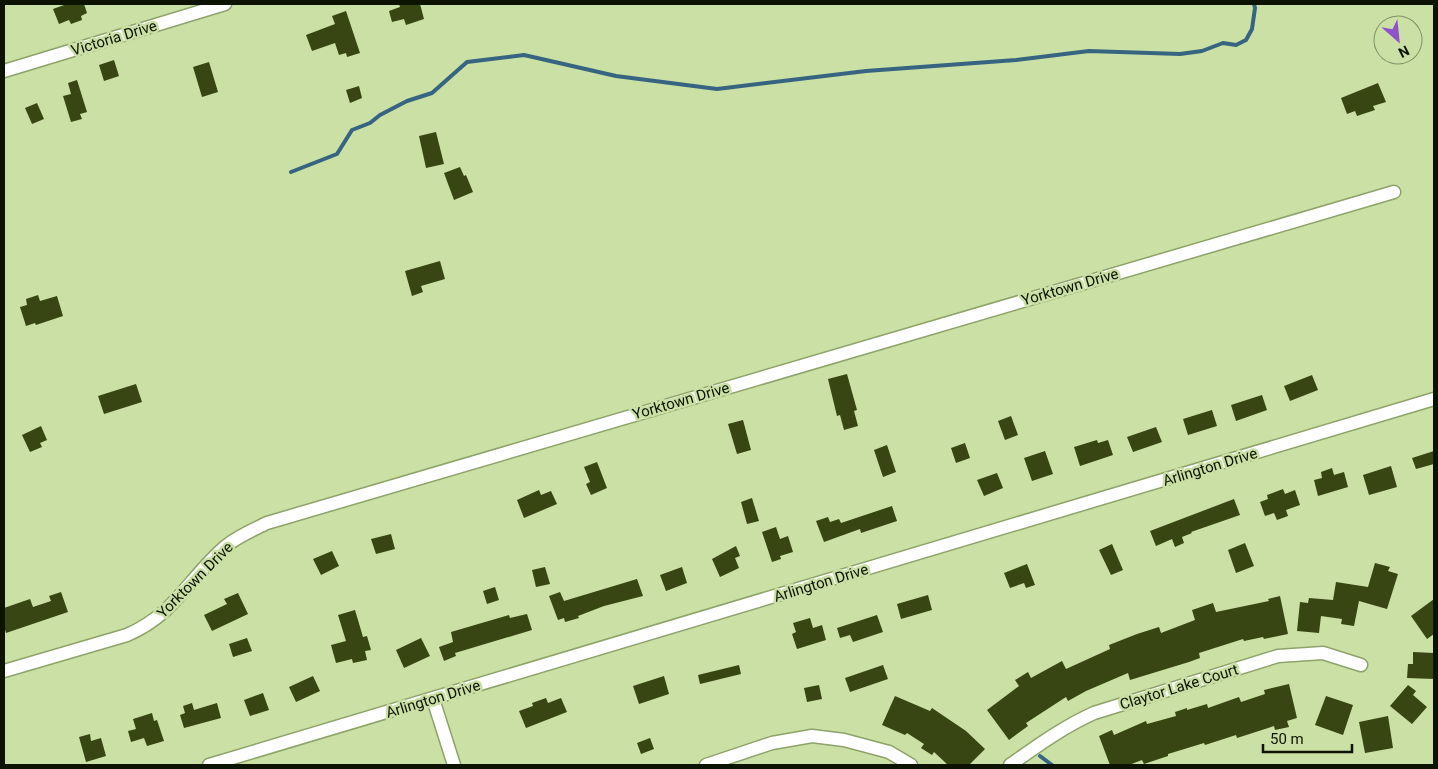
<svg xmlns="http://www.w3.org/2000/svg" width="1438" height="769" viewBox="0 0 1438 769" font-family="Roboto,sans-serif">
  <rect width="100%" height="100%" fill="#cae0a4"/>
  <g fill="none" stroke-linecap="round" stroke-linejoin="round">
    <g stroke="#376480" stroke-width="4">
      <path d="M291,172L337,154L352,130L370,123L380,115L407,101L432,93L467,62L524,55L616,76L717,89L866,71L1016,60L1089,51L1180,54L1202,51L1223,43L1236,45L1246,40L1252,29L1255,8L1254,4"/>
      <path d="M1040,756L1052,765"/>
    </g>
  </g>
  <g fill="#374612">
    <path d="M67,4H84L87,13L81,16L82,20L71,24L69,20L59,24L53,9Z"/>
    <path d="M399,4H420L424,19L406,25L404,19L392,22L389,11L400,7Z"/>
    <path d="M346,11L360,53L347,57L346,53L339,55L335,43L312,51L306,35L335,24L332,16Z"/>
    <path d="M114,60L119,76L104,81L99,65Z"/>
    <path d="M209,62L218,92L202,97L193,67Z"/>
    <path d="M77,80L87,112L80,114L82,119L71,122L63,96L71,94L68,83Z"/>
    <path d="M1378,83L1386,102L1373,106L1375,110L1357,116L1355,111L1347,114L1341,98Z"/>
    <path d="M359,86L362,98L350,103L346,90Z"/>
    <path d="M37,103L44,119L32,124L25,108Z"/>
    <path d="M436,132L444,164L426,168L419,136Z"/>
    <path d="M460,167L464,176L466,175L473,192L454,200L444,173Z"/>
    <path d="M440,261L445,279L421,286L423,292L412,296L405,271Z"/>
    <path d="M38,295L40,301L57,296L63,316L36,325L35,323L26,326L20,307L27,305L26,299Z"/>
    <path d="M847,374L857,410L854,411L858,426L844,430L840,415L837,416L828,379Z"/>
    <path d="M1312,375L1318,390L1290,401L1284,386Z"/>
    <path d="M136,384L142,402L104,414L98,396Z"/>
    <path d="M1262,395L1267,410L1236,421L1231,405Z"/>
    <path d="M1212,410L1217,426L1188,435L1183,419Z"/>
    <path d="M1011,416L1018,435L1005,440L998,421Z"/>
    <path d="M743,420L751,450L737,454L728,424Z"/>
    <path d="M41,426L47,440L40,443L42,447L30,452L22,435Z"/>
    <path d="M1156,427L1162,442L1133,452L1127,437Z"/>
    <path d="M1097,440L1098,443L1108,440L1113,455L1080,466L1074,447Z"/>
    <path d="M965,443L970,458L956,463L951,448Z"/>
    <path d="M887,445L896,472L883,477L874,450Z"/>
    <path d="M1045,451L1053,474L1032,481L1024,458Z"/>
    <path d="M1434,451V464L1416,469L1412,458Z"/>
    <path d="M597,462L607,488L591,495L586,484L590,482L584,467Z"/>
    <path d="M1391,466L1397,487L1369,495L1363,475Z"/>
    <path d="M1332,468L1334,475L1344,472L1348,487L1318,496L1314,480L1322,478L1321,472Z"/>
    <path d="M997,473L1003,488L984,496L977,480Z"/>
    <path d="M1283,489L1285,494L1295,490L1300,505L1286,510L1288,516L1277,520L1274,513L1265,516L1260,502L1268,499L1267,495Z"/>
    <path d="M539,490L541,495L551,491L557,504L524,518L517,500Z"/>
    <path d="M752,498L759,521L747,524L741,502Z"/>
    <path d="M1234,499L1240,515L1191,532L1192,533L1182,537L1184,543L1175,547L1172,539L1156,546L1150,531Z"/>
    <path d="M892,506L897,521L861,533L860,529L824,542L816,521L828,517L830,522L839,519L841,523Z"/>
    <path d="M776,527L780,539L788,536L793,552L780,556L781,559L772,562L762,532Z"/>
    <path d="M391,534L395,549L376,554L371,539Z"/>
    <path d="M1245,543L1254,566L1236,573L1228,550Z"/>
    <path d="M1112,544L1123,570L1111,575L1099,550Z"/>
    <path d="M736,546L740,556L735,558L739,568L720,577L712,559Z"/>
    <path d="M332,551L339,566L321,575L313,559Z"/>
    <path d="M1375,563L1390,567L1388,571L1398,574L1387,609L1359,601L1354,626L1341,624L1342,619L1321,616L1319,633L1297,631L1300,602L1308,603L1309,598L1333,600L1336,582L1368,587Z"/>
    <path d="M1027,564L1035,585L1026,588L1024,583L1010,588L1004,573Z"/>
    <path d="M545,567L550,584L536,587L532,570Z"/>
    <path d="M682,567L687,583L666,591L660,575Z"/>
    <path d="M637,579L643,596L604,606L578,616L579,618L565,622L564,618L558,620L549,596L560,592L564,601Z"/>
    <path d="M495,587L499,600L487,604L483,591Z"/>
    <path d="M61,592L68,612L6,633L4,626V608L30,599L33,607L51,601L49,596Z"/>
    <path d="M238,593L248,614L212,631L204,615L227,604L224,599Z"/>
    <path d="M928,595L932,610L901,619L897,604Z"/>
    <path d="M1280,596L1288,634L1264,639L1263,637L1244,641L1243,639L1199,653L1200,658L1189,662L1130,680L1128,673L1086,691L1068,701L1066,697L1026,723L1028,726L1009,740L987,710L1019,686L1015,680L1028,672L1031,678L1062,661L1066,669L1110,649L1109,645L1137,634L1159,627L1161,633L1195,620L1192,610L1213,603L1216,612L1269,601L1268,599Z"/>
    <path d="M1434,599V634L1427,639L1411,616Z"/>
    <path d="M355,610L363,637L367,636L371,650L365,651L367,660L353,663L352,659L336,663L331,645L346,641L338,615Z"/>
    <path d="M527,614L532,630L455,653L456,656L444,661L439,647L453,642L451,632L509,615L510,618Z"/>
    <path d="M877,615L883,632L853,642L850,635L840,638L837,628Z"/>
    <path d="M810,618L813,628L822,625L826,640L797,649L792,634L796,632L793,623Z"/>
    <path d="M247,638L252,651L233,657L229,644Z"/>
    <path d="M421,638L430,656L404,668L396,650Z"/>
    <path d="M1413,652L1434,653V679L1407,678L1408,664H1413Z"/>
    <path d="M739,665L741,674L700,684L698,675Z"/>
    <path d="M883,665L888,679L850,692L845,678Z"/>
    <path d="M313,676L320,691L296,702L289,687Z"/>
    <path d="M664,676L669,694L639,704L633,686Z"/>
    <path d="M1289,684L1297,718L1287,721L1289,727L1275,730L1274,726L1237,738L1236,735L1205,745L1204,743L1168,754V756L1144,764L1142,760L1129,765H1110L1099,736L1112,730L1114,735L1146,721L1147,724L1176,716L1175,712L1187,708V710L1207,704L1208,708L1239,697L1241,702L1265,694L1264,690Z"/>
    <path d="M819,685L822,699L807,702L804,688Z"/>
    <path d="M1408,685L1416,691L1413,695L1427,707L1412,724L1390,706Z"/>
    <path d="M263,693L269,710L250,716L244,700Z"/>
    <path d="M895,696L930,711L932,708L966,731L985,749L969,765H948L934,752L932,755L921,748L924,744L907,733L905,735L882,725Z"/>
    <path d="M1326,696L1353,705L1343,735L1315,725Z"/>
    <path d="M546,698L548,703L561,698L567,712L526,728L519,711L533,706L532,703Z"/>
    <path d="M192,703L194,710L217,703L221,718L184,728L180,715L185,713L183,706Z"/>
    <path d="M152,713L154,721L157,720L164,741L147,746L144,738L131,742L128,731L136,729L133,719Z"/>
    <path d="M1388,716L1393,748L1365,753L1359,722Z"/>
    <path d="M90,734L91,741L101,738L106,756L86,762L79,737Z"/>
    <path d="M650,738L654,749L641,754L637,743Z"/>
  </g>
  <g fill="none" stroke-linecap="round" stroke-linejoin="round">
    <defs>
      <g id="minor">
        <path d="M4,71L225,4"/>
        <path d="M4,671L127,635C176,614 189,577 226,546C238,536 253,530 267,523L1394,192"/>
        <path d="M433,699L454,765"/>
        <path d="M209,765L1434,399"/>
        <path d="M706,765L772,743L812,736L844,740L889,752L911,765"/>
        <path d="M1010,765C1037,746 1063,727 1094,713L1278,656L1323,653L1361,665"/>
      </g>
    </defs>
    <use href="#minor" stroke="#8ea36a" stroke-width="15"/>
    <use href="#minor" stroke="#fff" stroke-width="12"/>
  </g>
  <g text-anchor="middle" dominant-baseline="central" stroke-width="5" stroke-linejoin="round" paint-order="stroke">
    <g font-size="15" fill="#0c1301" stroke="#cae0a4">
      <text transform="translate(114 38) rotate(-17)">Victoria Drive</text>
      <text transform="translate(1070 287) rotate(-16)">Yorktown Drive</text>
      <text transform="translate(681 401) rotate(-16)">Yorktown Drive</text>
      <text transform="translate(1210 467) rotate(-17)">Arlington Drive</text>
      <text transform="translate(195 580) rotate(-45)">Yorktown Drive</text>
      <text transform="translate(821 583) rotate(-17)">Arlington Drive</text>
      <text transform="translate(1179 687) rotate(-17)">Claytor Lake Court</text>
      <text transform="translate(433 699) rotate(-17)">Arlington Drive</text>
    </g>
  </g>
  <rect width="1438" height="769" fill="none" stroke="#0c1301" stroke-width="10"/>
  <g transform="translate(1398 40) rotate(153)"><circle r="24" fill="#cae0a4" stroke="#7e8e63"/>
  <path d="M0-4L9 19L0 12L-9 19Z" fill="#8e52c9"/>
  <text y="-8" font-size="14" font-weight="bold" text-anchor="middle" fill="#0c1301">N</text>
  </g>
  <path d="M1263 744v8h89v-8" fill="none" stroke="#0c1301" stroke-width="2.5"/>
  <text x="1270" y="744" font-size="15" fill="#0c1301" stroke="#cae0a4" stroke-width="4" paint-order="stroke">50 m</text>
</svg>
